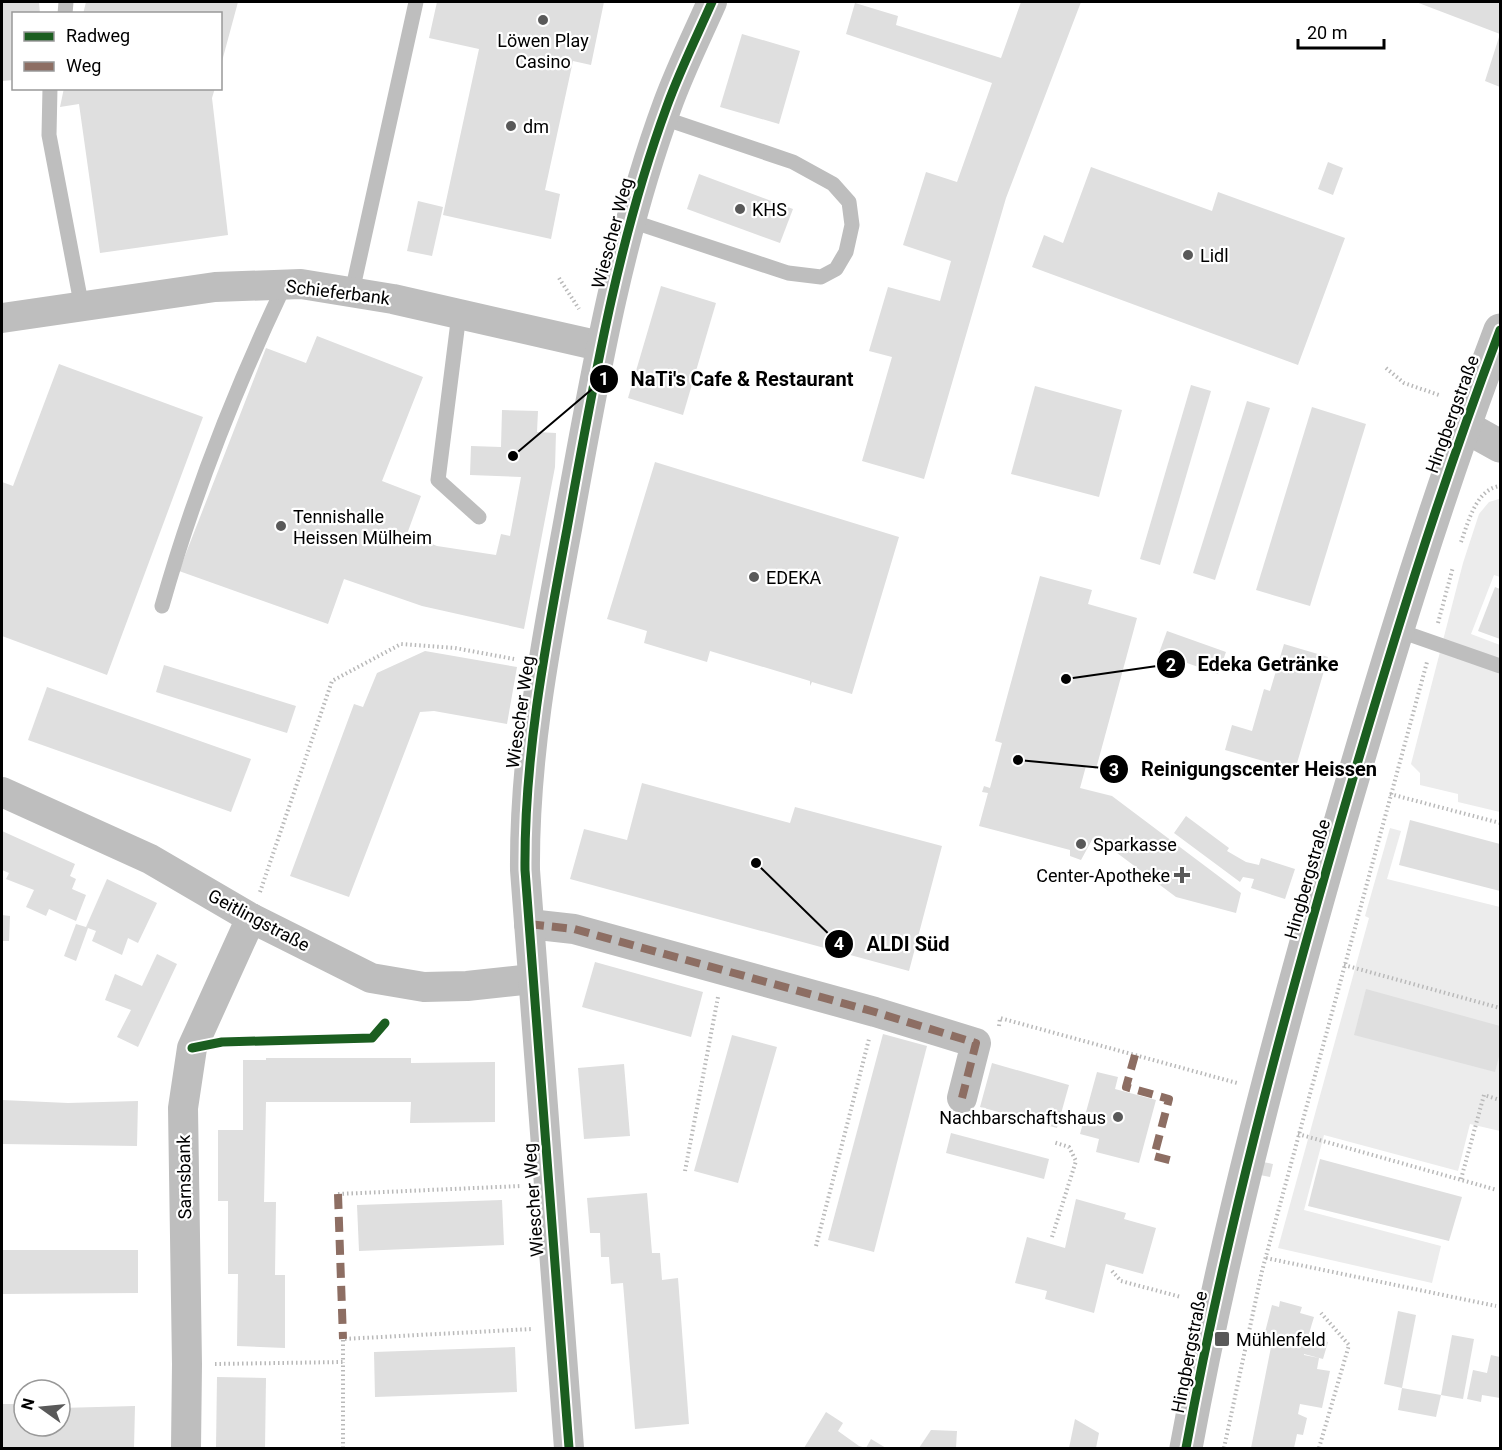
<svg xmlns="http://www.w3.org/2000/svg" width="1502" height="1450" viewBox="0 0 1502 1450" font-family="Roboto,sans-serif">
  <rect width="100%" height="100%" fill="#fff"/>
  <g fill="#ececec">
    <path d="M1499,499L1500,577L1494,575L1471,634L1500,645V812L1458,802V794L1420,785V773L1411,764L1463,563L1479,514L1489,502Z"/>
    <path d="M1390,828L1401,831L1387,879L1500,907V1131L1470,1124L1458,1171L1324,1135L1304,1210L1441,1246L1432,1283L1278,1248L1369,918L1365,916Z"/>
  </g>
  <g fill="#dfdfdf">
    <path d="M2,2H39L40,14H14V80L3,81Z"/>
    <path d="M86,2H238L221,65L220,14H83Z"/>
    <path d="M437,2H604L591,65L573,61L545,190L560,194L551,239L443,215L479,49L429,38Z"/>
    <path d="M1021,2H1081L1006,198L924,479L862,461L892,357L869,351L888,287L940,301L951,261L903,245L926,172L957,182L992,83L846,34L855,3L898,16L896,25L1001,58Z"/>
    <path d="M1416,2H1500V87L1485,81L1500,34Z"/>
    <path d="M742,34L800,51L779,124L720,107Z"/>
    <path d="M64,88H215L212,98L228,235L100,253L79,104L60,107Z"/>
    <path d="M1328,162L1343,168L1333,195L1318,189Z"/>
    <path d="M1091,167L1212,211L1218,192L1345,238L1298,365L1032,267L1044,235L1063,243Z"/>
    <path d="M699,174L793,209L780,243L687,209Z"/>
    <path d="M418,201L443,207L432,256L407,251Z"/>
    <path d="M661,286L716,303L683,415L628,398Z"/>
    <path d="M317,336L423,377L382,481L421,496L407,534L437,546L496,555L501,534L510,536L521,477L470,475L471,446L501,447L502,410L538,411L537,432L556,433L555,467L524,629L422,606L344,579L328,624L179,571L266,348L306,363Z"/>
    <path d="M59,364L203,417L107,675L2,636V482L13,486Z"/>
    <path d="M1191,385L1211,391L1160,565L1140,559Z"/>
    <path d="M1035,386L1122,410L1099,497L1011,474Z"/>
    <path d="M1247,401L1270,408L1215,580L1193,573Z"/>
    <path d="M1312,407L1366,424L1310,606L1256,590Z"/>
    <path d="M655,462L899,537L852,694L812,682L810,686V681L710,651L707,662L644,643L647,631L607,619Z"/>
    <path d="M1040,576L1092,590L1088,604L1137,618L1096,769L1086,766L1080,788L1112,796L1241,893L1236,913L1176,897L1101,841L1093,838L1081,860L1070,856V850L979,826L988,793L982,792L984,786L990,788L1002,743L995,741Z"/>
    <path d="M1495,587L1500,589V639L1478,631Z"/>
    <path d="M1167,631L1226,652L1218,674L1159,653Z"/>
    <path d="M1284,644L1328,657L1295,770L1225,750L1232,725L1252,731L1264,689L1270,691Z"/>
    <path d="M425,651L517,667L507,724L434,711L420,712L349,897L290,876L354,704L363,707L377,673Z"/>
    <path d="M164,665L296,706L287,733L156,692Z"/>
    <path d="M47,687L251,759L231,812L28,740Z"/>
    <path d="M642,783L790,823L795,807L942,846L909,971L570,879L584,829L627,840Z"/>
    <path d="M1186,816L1229,848L1227,851L1246,862L1259,865L1261,858L1295,869L1285,899L1251,888L1254,879L1243,877L1240,882L1174,833Z"/>
    <path d="M1410,820L1500,844V891L1399,865Z"/>
    <path d="M2,831L75,864L70,876L76,879L72,889L86,895L76,921L49,909L46,916L26,907L34,890L6,879L9,873L2,870Z"/>
    <path d="M107,879L157,903L138,943L128,938L122,955L92,941L96,931L88,928L76,961L64,956L76,924L86,927Z"/>
    <path d="M2,915L10,916L9,941H2Z"/>
    <path d="M157,954L177,964L138,1047L117,1037L131,1010L105,1000L115,974L142,986Z"/>
    <path d="M595,962L703,992L691,1037L582,1007Z"/>
    <path d="M1366,989L1500,1026V1053L1495,1072L1354,1035Z"/>
    <path d="M883,1034L927,1046L874,1252L828,1240Z"/>
    <path d="M732,1035L777,1047L738,1183L694,1171Z"/>
    <path d="M266,1058H411V1063L495,1062V1122L410,1123L411,1102H266L264,1202H276L275,1275H285V1348L237,1346L238,1274H228V1201H218V1130H243V1060H266Z"/>
    <path d="M992,1063L1069,1085L1057,1128L980,1107Z"/>
    <path d="M624,1064L630,1136L584,1139L578,1068Z"/>
    <path d="M1097,1072L1118,1077L1115,1089L1156,1100L1139,1163L1096,1152L1099,1139L1080,1134Z"/>
    <path d="M2,1100L68,1103L138,1101L137,1146L2,1144Z"/>
    <path d="M951,1133L1049,1159L1044,1179L946,1153Z"/>
    <path d="M1320,1159L1462,1197L1449,1241L1308,1206Z"/>
    <path d="M1263,1162L1273,1164L1270,1177L1260,1175Z"/>
    <path d="M647,1193L652,1253H660L662,1280L678,1278L689,1424L635,1429L623,1283L611,1284L609,1257H601L600,1233H590L587,1198Z"/>
    <path d="M1076,1199L1126,1213L1124,1219L1156,1228L1143,1274L1106,1264L1094,1313L1045,1299L1047,1291L1015,1283L1027,1237L1065,1248Z"/>
    <path d="M502,1200L504,1245L359,1251L357,1205Z"/>
    <path d="M2,1250H138V1293L2,1294Z"/>
    <path d="M1280,1301L1302,1307L1300,1313L1314,1317L1308,1337L1328,1342L1323,1359L1304,1354V1355L1319,1358L1317,1369L1330,1371L1322,1408L1300,1404L1298,1414L1307,1418L1303,1435L1297,1434L1294,1448H1251L1271,1347L1262,1344L1272,1305L1279,1307Z"/>
    <path d="M1398,1311L1416,1315L1402,1388L1384,1384Z"/>
    <path d="M1452,1335L1474,1339L1463,1399L1441,1395Z"/>
    <path d="M515,1347L517,1392L375,1397L374,1352Z"/>
    <path d="M1491,1355L1500,1357V1398L1482,1395L1481,1402L1467,1399L1473,1370L1487,1373Z"/>
    <path d="M217,1377L266,1378L265,1448H216Z"/>
    <path d="M1402,1388L1441,1395L1436,1417L1398,1410Z"/>
    <path d="M2,1404H24V1426H60V1408L135,1406L134,1448H2Z"/>
    <path d="M826,1412L843,1423L838,1431L859,1446L866,1448L871,1439L886,1448H804Z"/>
    <path d="M1075,1419L1099,1433L1096,1448H1069Z"/>
    <path d="M931,1430L957,1431L956,1448H919Z"/>
  </g>
  <g fill="none" stroke-linecap="round" stroke-linejoin="round">
    <g stroke="#b9b9b9" stroke-width="4" stroke-dasharray="1.5 3" stroke-linecap="butt">
      <path d="M559,278L579,309"/>
      <path d="M1386,368L1404,383L1439,395"/>
      <path d="M1461,542C1468,523 1476,489 1500,486"/>
      <path d="M1438,623L1453,567"/>
      <path d="M1390,794L1500,823"/>
      <path d="M260,892L332,681L401,644L455,648L514,659"/>
      <path d="M1344,965L1500,1008"/>
      <path d="M999,1026L1000,1018L1237,1083"/>
      <path d="M225,1042L372,1038L385,1023"/>
      <path d="M1298,1134L1497,1190"/>
      <path d="M685,1171L718,997"/>
      <path d="M1461,1179L1484,1095L1500,1100"/>
      <path d="M338,1194L521,1186"/>
      <path d="M1052,1237L1076,1161L1069,1147L1053,1142"/>
      <path d="M816,1246L869,1039"/>
      <path d="M1266,1258L1496,1306"/>
      <path d="M1112,1271L1121,1281L1181,1297"/>
      <path d="M215,1364L343,1362V1339L532,1329"/>
      <path d="M343,1448V1362"/>
      <path d="M1224,1448L1262,1271L1427,662"/>
      <path d="M1319,1448L1349,1345L1321,1313"/>
    </g>
    <g stroke="#bebebe" stroke-width="15">
      <path d="M65,14L66,2"/>
      <path d="M50,88L49,135L82,308"/>
      <path d="M631,221L788,273L821,277L836,269L846,252L852,225L849,202L833,184L793,162L663,118"/>
      <path d="M352,292L416,2"/>
      <path d="M459,314L438,480L479,517"/>
      <path d="M162,606C193,496 236,387 285,284"/>
      <path d="M1397,630L1500,666"/>
    </g>
    <g stroke="#bebebe" stroke-width="30">
      <path d="M2,318L215,287L301,284L393,299L600,346"/>
      <path d="M2,792L150,859L251,918L371,978L424,987L467,986L532,979"/>
      <path d="M529,924L574,929L875,1012L976,1043L962,1098"/>
      <path d="M186,1448L187,1364L183,1108L192,1048L251,918"/>
      <path d="M569,1448L525,870C524,754 546,642 567,529C593,386 617,242 667,106C680,70 697,36 712,2"/>
    </g>
    <g stroke="#bebebe" stroke-width="33">
      <path d="M1464,426L1500,446"/>
      <path d="M1186,1448C1225,1235 1281,1027 1341,819C1389,654 1439,490 1500,330"/>
    </g>
    <g stroke="#8d6e63" stroke-width="8" stroke-dasharray="15 8" stroke-linecap="butt">
      <path d="M529,924L574,929L875,1012L976,1043L962,1098"/>
      <path d="M1135,1055L1126,1087L1169,1099L1154,1156L1173,1161"/>
      <path d="M338,1194L343,1339"/>
    </g>
    <defs>
      <g id="cycleway">
        <path d="M192,1048L222,1042L372,1038L385,1023"/>
        <path d="M569,1448L525,870C524,754 546,642 567,529C593,386 617,242 667,106C680,70 697,36 712,2"/>
        <path d="M1186,1448C1225,1235 1281,1027 1341,819C1389,654 1439,490 1500,330"/>
      </g>
    </defs>
    <use href="#cycleway" stroke="#fff" stroke-width="13"/>
    <use href="#cycleway" stroke="#1b5e20" stroke-width="9"/>
  </g>
  <g fill="#595959" stroke="#fff" stroke-width="2">
    <circle cx="543" cy="20" r="6"/>
    <circle cx="511" cy="126" r="6"/>
    <circle cx="740" cy="209" r="6"/>
    <circle cx="1188" cy="255" r="6"/>
    <circle cx="281" cy="526" r="6"/>
    <circle cx="754" cy="577" r="6"/>
    <circle cx="1081" cy="844" r="6"/>
    <path d="M1179 866h6v6h6v6h-6v6h-6v-6h-6v-6h6z"/>
    <circle cx="1118" cy="1117" r="6"/>
    <rect x="1214" y="1331" width="16" height="16" rx="3"/>
  </g>
  <g text-anchor="middle" dominant-baseline="central" stroke-width="4.5" stroke-linejoin="round" paint-order="stroke">
    <g font-size="18" fill="#000" stroke="#fff" text-anchor="start">
      <text x="543" y="40" text-anchor="middle">Löwen Play<tspan x="543" dy="21">Casino</tspan></text>
      <text x="523" y="126">dm</text>
      <text x="752" y="209">KHS</text>
      <text x="1200" y="255">Lidl</text>
      <text x="293" y="516">Tennishalle<tspan x="293" dy="21">Heissen Mülheim</tspan></text>
      <text x="766" y="577">EDEKA</text>
      <text x="1093" y="844">Sparkasse</text>
      <text x="1170" y="875" text-anchor="end">Center-Apotheke</text>
      <text x="1106" y="1117" text-anchor="end">Nachbarschaftshaus</text>
      <text x="1236" y="1339">Mühlenfeld</text>
    </g>
    <g font-size="18" fill="#000" stroke="#fff">
      <text transform="translate(612 233) rotate(-75)">Wiescher Weg</text>
      <text transform="translate(338 292) rotate(7)">Schieferbank</text>
      <text transform="translate(1452 414) rotate(-70)">Hingbergstraße</text>
      <text transform="translate(520 712) rotate(-82)">Wiescher Weg</text>
      <text transform="translate(1307 879) rotate(-74)">Hingbergstraße</text>
      <text transform="translate(259 920) rotate(28)">Geitlingstraße</text>
      <text transform="translate(184 1177) rotate(-91)">Sarnsbank</text>
      <text transform="translate(533 1200) rotate(-94)">Wiescher Weg</text>
      <text transform="translate(1189 1352) rotate(-79)">Hingbergstraße</text>
    </g>
  </g>
  <path fill="none" stroke="#000" stroke-width="2" d="M513 456L604 379M1066 679L1171 664M1018 760L1114 769M756 863L839 944"/>
  <g fill="#000" stroke="#fff" stroke-width="2">
    <circle cx="513" cy="456" r="6"/>
    <circle cx="1066" cy="679" r="6"/>
    <circle cx="1018" cy="760" r="6"/>
    <circle cx="756" cy="863" r="6"/>
    <circle cx="604" cy="379" r="15"/>
    <circle cx="1171" cy="664" r="15"/>
    <circle cx="1114" cy="769" r="15"/>
    <circle cx="839" cy="944" r="15"/>
  </g>
  <g font-size="18" text-anchor="middle" font-weight="bold" fill="#fff">
    <text x="604" y="385">1</text>
    <text x="1171" y="671">2</text>
    <text x="1114" y="776">3</text>
    <text x="839" y="950">4</text>
  </g>
  <g font-size="20" text-anchor="middle" font-weight="bold" fill="#000" stroke="#fff" stroke-width="4.5" stroke-linejoin="round" paint-order="stroke">
    <text x="742" y="386">NaTi's Cafe &amp; Restaurant</text>
    <text x="1268" y="671">Edeka Getränke</text>
    <text x="1259" y="776">Reinigungscenter Heissen</text>
    <text x="908" y="951">ALDI Süd</text>
  </g>
  <rect width="1502" height="1450" fill="none" stroke="#000000" stroke-width="6"/>
  <rect x="12" y="12" width="210" height="78" fill="#ffffff" stroke="#999999" stroke-width="1.5"/>
  <rect x="24" y="32" width="30" height="9" fill="#1b5e20" stroke="#999999" stroke-width="1.5"/>
  <text x="66" y="42" font-size="18" fill="#000000">Radweg</text>
  <rect x="24" y="62" width="30" height="9" fill="#8d6e63" stroke="#999999" stroke-width="1.5"/>
  <text x="66" y="72" font-size="18" fill="#000000">Weg</text>
  <g transform="translate(42 1408) rotate(285)"><circle r="28" fill="#ffffff" stroke="#999999" stroke-width="1.5"/>
  <path d="M0-4.5L10 22L0 15L-10 22Z" fill="#595959"/>
  <text y="-9" font-size="16" font-weight="bold" text-anchor="middle" fill="#000000">N</text>
  </g>
  <path d="M1298 39v9h86v-9" fill="none" stroke="#000000" stroke-width="3"/>
  <text x="1307" y="39" font-size="18" fill="#000000" stroke="#ffffff" stroke-width="4.5" paint-order="stroke">20 m</text>
</svg>
